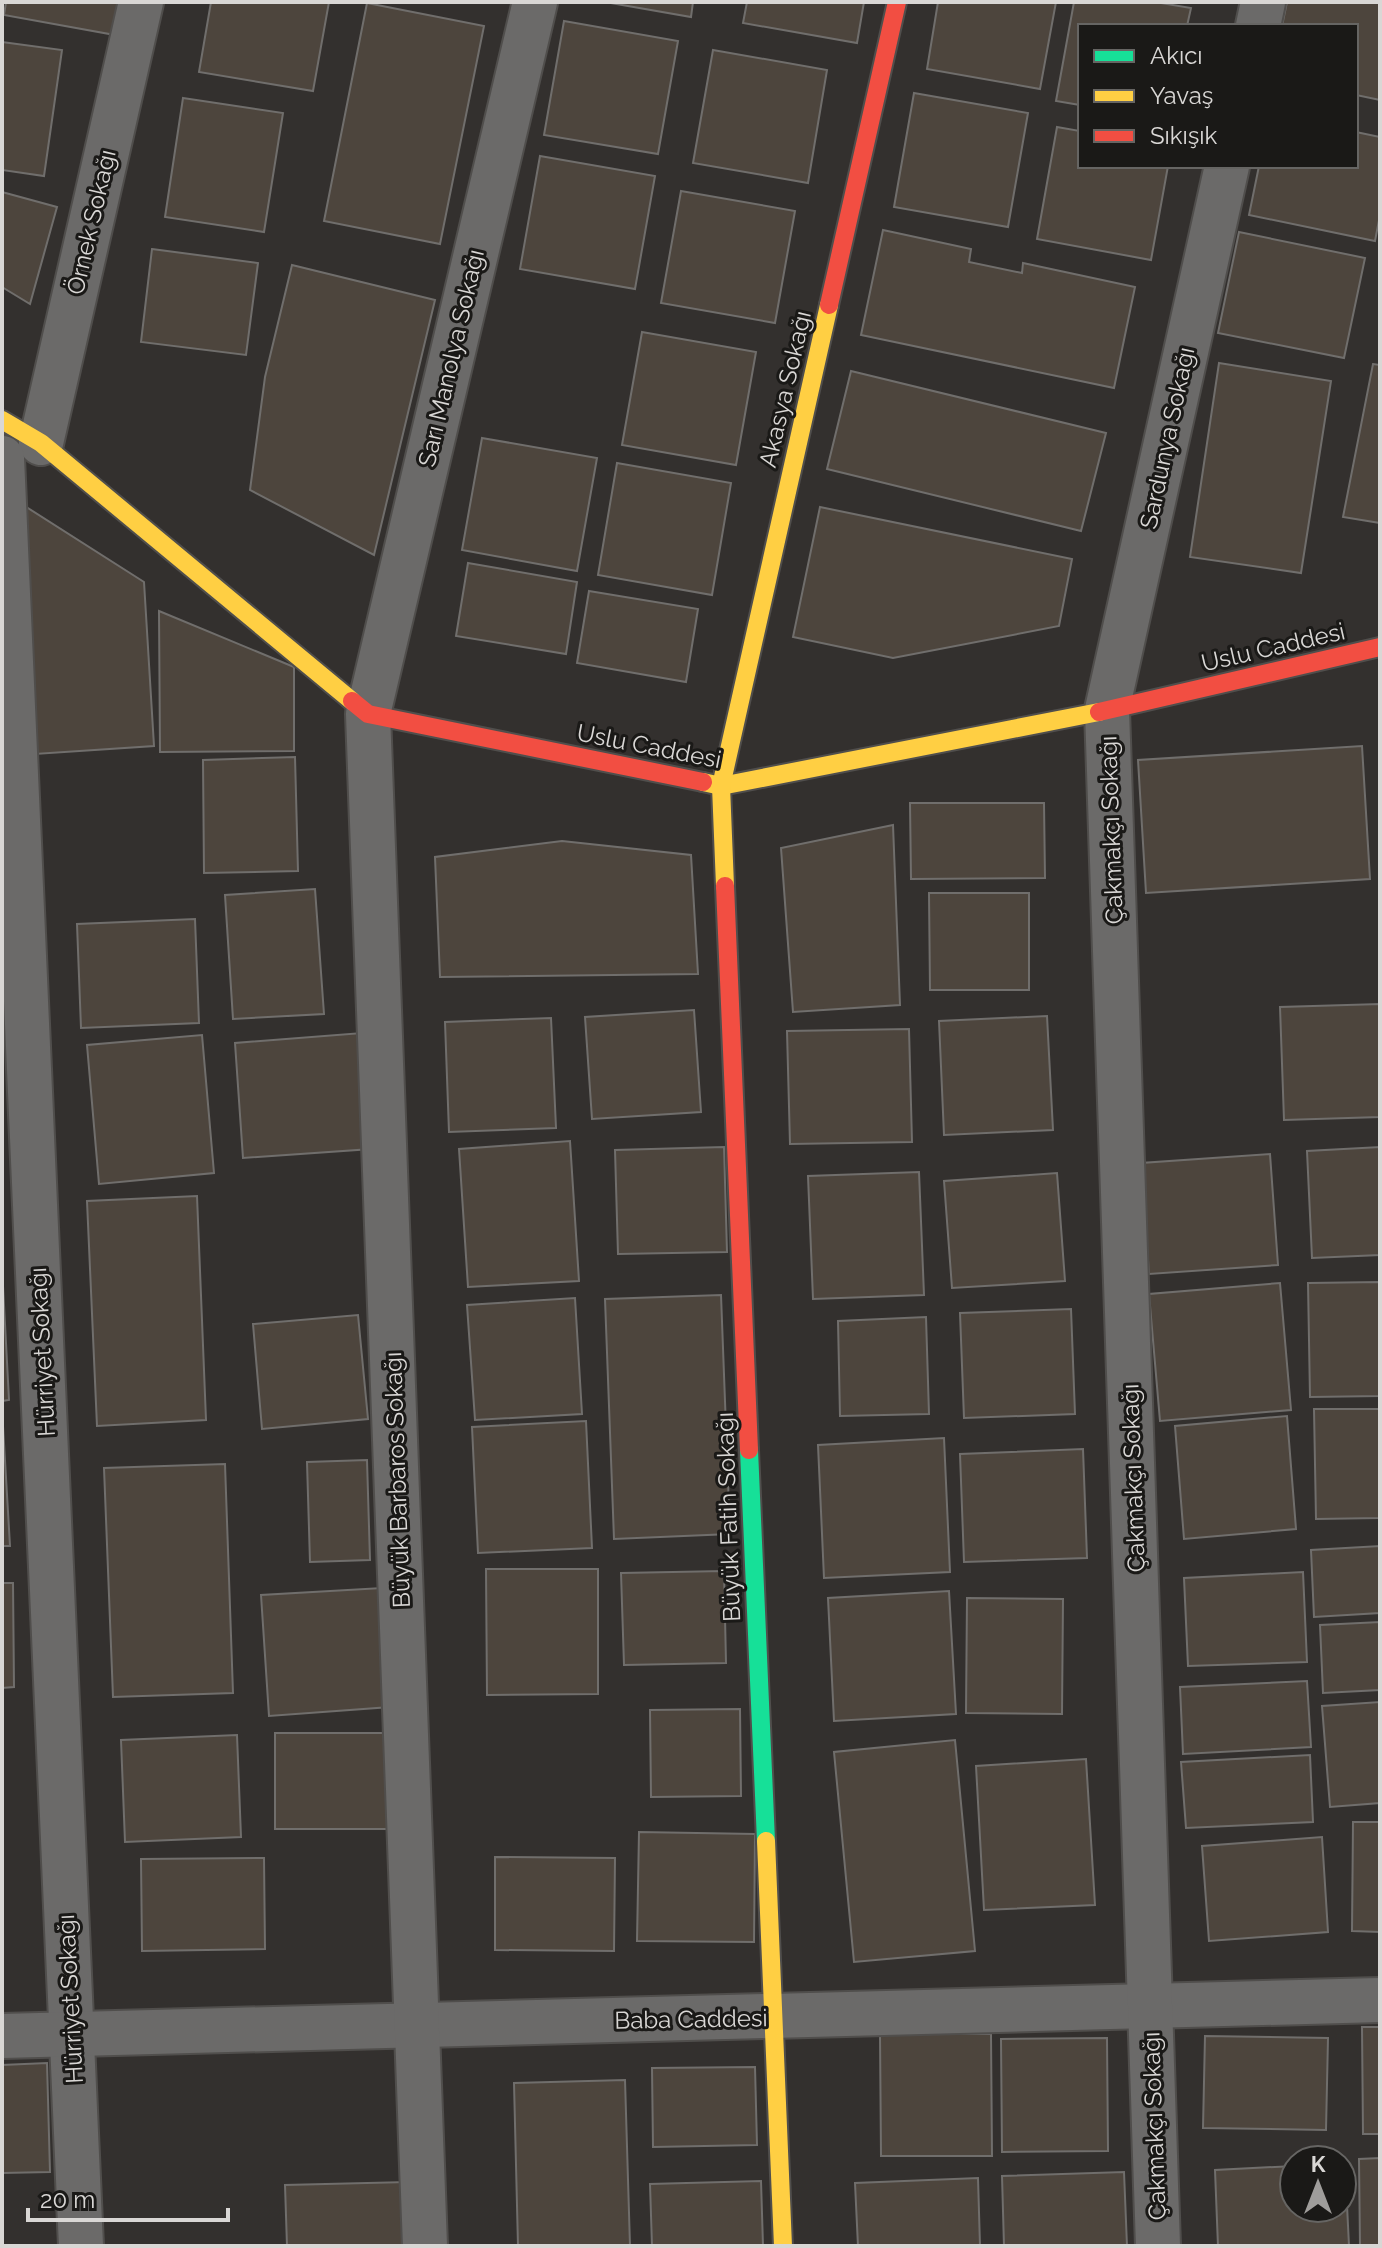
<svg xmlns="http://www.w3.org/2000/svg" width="1382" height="2248" viewBox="0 0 1382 2248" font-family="Raleway,sans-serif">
  <rect width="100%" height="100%" fill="#33302e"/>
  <g fill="#4d453d" stroke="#706e6c" stroke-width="2">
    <path d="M6,2H121L115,35L4,15Z"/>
    <path d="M211,2H329L313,91L199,72Z"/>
    <path d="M605,2H693L691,17Z"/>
    <path d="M747,2H864L857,43L743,23Z"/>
    <path d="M938,2H1056L1040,89L927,69Z"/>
    <path d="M1074,2H1155L1191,8L1187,26H1080V105L1056,101Z"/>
    <path d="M1287,2H1380V100L1356,95V26H1282Z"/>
    <path d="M367,3L484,26L440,244L324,221Z"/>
    <path d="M564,21L678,41L658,154L544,135Z"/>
    <path d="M2,42L62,50L44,176L2,170Z"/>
    <path d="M713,50L827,70L808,183L693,163Z"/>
    <path d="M914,93L1028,113L1008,227L894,207Z"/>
    <path d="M183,98L283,113L264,232L165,217Z"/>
    <path d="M1057,127L1080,131V166H1168L1151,260L1037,239Z"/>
    <path d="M1356,132L1380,137V215L1375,241L1249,215L1259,166H1356Z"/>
    <path d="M540,156L655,176L635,289L520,269Z"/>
    <path d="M681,191L795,211L775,323L661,303Z"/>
    <path d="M2,192L57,207L30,304L2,287Z"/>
    <path d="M883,230L971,249L969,262L1022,273L1023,263L1135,287L1114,388L861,335Z"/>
    <path d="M1239,232L1365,258L1344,358L1218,333Z"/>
    <path d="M152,249L258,263L246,355L141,342Z"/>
    <path d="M292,265L435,300L374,555L250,490L265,377Z"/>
    <path d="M642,332L756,352L736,465L622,445Z"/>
    <path d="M1219,363L1331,381L1301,573L1190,557Z"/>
    <path d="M1373,364L1380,365V523L1343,517Z"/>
    <path d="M851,371L1106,433L1081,531L827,469Z"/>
    <path d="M482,438L597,458L577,571L462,550Z"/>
    <path d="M617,463L731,483L712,595L598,575Z"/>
    <path d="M20,503L144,582L154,746L35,754Z"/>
    <path d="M820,507L1072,559L1059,626L893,658L793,637Z"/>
    <path d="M468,563L577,582L566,654L456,636Z"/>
    <path d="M589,591L698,609L686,682L577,663Z"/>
    <path d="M159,611L294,667V751L160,752Z"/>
    <path d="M1362,746L1370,879L1146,893L1138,760Z"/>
    <path d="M295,757L298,871L204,873L203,760Z"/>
    <path d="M910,803H1044L1045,878L911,879Z"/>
    <path d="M893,825L900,1005L793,1012L781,848Z"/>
    <path d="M562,841L691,855L698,974L440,977L435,857Z"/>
    <path d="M315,889L324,1014L233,1019L225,895Z"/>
    <path d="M929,893H1029V990H930Z"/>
    <path d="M195,919L199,1023L81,1028L77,924Z"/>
    <path d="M1380,1004V1117L1284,1120L1280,1007Z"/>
    <path d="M694,1010L701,1112L592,1119L585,1017Z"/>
    <path d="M1047,1016L1053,1130L944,1135L939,1021Z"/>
    <path d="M551,1018L556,1128L449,1132L445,1022Z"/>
    <path d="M909,1029L912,1142L790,1144L787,1031Z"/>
    <path d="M362,1033L371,1149L243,1158L235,1043Z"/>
    <path d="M202,1035L214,1173L99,1184L87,1045Z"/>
    <path d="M570,1141L579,1281L468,1287L459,1149Z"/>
    <path d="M724,1147L727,1252L618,1254L615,1150Z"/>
    <path d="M1380,1147V1255L1312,1258L1307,1151Z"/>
    <path d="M1270,1154L1278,1265L1149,1274L1141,1163Z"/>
    <path d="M919,1172L924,1295L813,1299L808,1176Z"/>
    <path d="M1057,1173L1065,1281L952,1288L944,1181Z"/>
    <path d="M197,1196L206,1420L97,1426L87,1201Z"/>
    <path d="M2,1267L9,1400L2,1401Z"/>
    <path d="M1380,1282V1396L1310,1397L1308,1283Z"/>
    <path d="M1280,1283L1291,1410L1160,1421L1149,1294Z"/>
    <path d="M721,1295L730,1534L614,1539L605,1299Z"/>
    <path d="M575,1298L582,1414L475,1420L467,1305Z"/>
    <path d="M1071,1309L1075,1414L964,1418L960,1313Z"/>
    <path d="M358,1315L368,1419L262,1429L253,1324Z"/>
    <path d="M926,1317L929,1414L840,1416L838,1321Z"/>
    <path d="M2,1409L10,1546H2Z"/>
    <path d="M1314,1409H1380V1518L1316,1519Z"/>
    <path d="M1287,1416L1296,1529L1184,1539L1175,1426Z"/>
    <path d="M586,1421L592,1548L478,1553L472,1427Z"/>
    <path d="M944,1438L950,1572L824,1578L818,1445Z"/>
    <path d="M1083,1449L1087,1558L964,1562L960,1454Z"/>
    <path d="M367,1460L370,1560L310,1562L307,1462Z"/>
    <path d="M225,1464L233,1693L113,1697L104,1468Z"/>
    <path d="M1380,1546V1613L1314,1617L1311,1550Z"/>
    <path d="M486,1569H598V1694L487,1695Z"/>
    <path d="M724,1571L726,1663L624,1665L621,1573Z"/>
    <path d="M1303,1572L1307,1662L1188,1666L1184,1578Z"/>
    <path d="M2,1583H13L14,1687L2,1688Z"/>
    <path d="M382,1588L390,1707L269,1716L261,1595Z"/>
    <path d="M949,1591L956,1714L834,1721L828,1598Z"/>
    <path d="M967,1598L1063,1599L1062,1714L966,1713Z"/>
    <path d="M1380,1622V1690L1323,1693L1320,1625Z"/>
    <path d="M1307,1681L1311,1747L1183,1754L1180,1687Z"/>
    <path d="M1380,1702V1803L1330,1807L1322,1706Z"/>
    <path d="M740,1709L741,1796L651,1797L650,1710Z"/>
    <rect x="275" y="1733" width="116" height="96"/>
    <path d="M237,1735L241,1837L125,1842L121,1740Z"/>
    <path d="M955,1740L975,1951L854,1962L834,1752Z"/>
    <path d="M1310,1755L1313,1822L1186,1828L1181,1762Z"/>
    <path d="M1086,1759L1095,1905L984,1910L976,1766Z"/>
    <path d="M1353,1822H1380V1932L1352,1931Z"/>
    <path d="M639,1832L755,1834L754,1942L637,1941Z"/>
    <path d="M1322,1837L1328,1932L1209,1941L1202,1846Z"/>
    <path d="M495,1857L615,1858L614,1951L495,1950Z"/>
    <path d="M264,1858L265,1949L142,1951L141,1859Z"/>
    <path d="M1362,2027H1380V2134H1363Z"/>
    <path d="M880,2034H991L992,2156H881Z"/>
    <path d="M1205,2036L1328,2038L1326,2130L1203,2128Z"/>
    <path d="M1107,2038L1108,2151L1002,2152L1001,2039Z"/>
    <path d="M47,2063L50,2172L2,2173V2065Z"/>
    <path d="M755,2067L757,2145L653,2147L652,2068Z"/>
    <path d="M625,2080L630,2246H518L514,2083Z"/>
    <path d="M1380,2158V2246H1360L1359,2159Z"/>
    <path d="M1342,2164H1345L1349,2246H1218L1215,2170L1294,2166V2208H1342Z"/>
    <path d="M1124,2172L1127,2246H1004L1002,2176Z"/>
    <path d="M978,2178L980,2246H858L855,2183Z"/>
    <path d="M761,2181L763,2246H652L650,2184Z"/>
    <path d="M408,2182L410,2246H287L285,2185Z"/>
  </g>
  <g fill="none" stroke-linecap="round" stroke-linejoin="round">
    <defs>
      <g id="street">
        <path d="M1258,26L1263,2"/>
        <path d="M41,443L141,2"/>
        <path d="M2,458L81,2246"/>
        <path d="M2,2036L1380,2000"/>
        <path d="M425,2246L368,714L535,2"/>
        <path d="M1158,2246L1107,710L1227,166"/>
      </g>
      <path id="fast" d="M749,1450L766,1841"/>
      <g id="slow">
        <path d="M2,420L41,443L352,701"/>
        <path d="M703,782L721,786L1099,712"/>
        <path d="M725,886L721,786L829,305"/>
        <path d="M766,1841L783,2246"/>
      </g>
      <g id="jam">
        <path d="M829,305L897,2"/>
        <path d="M352,701L368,714L703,782"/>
        <path d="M1099,712L1380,647"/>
        <path d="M725,886L749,1450"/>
      </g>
    </defs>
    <use href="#street" stroke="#504e4c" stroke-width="48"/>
    <use href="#fast" stroke="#504e4c" stroke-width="22"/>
    <use href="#slow" stroke="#504e4c" stroke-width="22"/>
    <use href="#jam" stroke="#504e4c" stroke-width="22"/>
    <use href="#street" stroke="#6b6a69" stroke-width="44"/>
    <use href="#fast" stroke="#16e098" stroke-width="18"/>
    <use href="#slow" stroke="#ffcf43" stroke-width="18"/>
    <use href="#jam" stroke="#f24e42" stroke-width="18"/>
  </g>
  <g text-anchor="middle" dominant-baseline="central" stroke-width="6" stroke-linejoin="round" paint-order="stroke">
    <g font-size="24" fill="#d9d7d5" stroke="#1a1917">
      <text transform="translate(91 222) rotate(-77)">Örnek Sokağı</text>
      <text transform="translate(451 358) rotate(-77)">Sarı Manolya Sokağı</text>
      <text transform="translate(785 389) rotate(-77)">Akasya Sokağı</text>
      <text transform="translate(1167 438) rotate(-78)">Sardunya Sokağı</text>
      <text transform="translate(1273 647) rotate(-13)">Uslu Caddesi</text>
      <text transform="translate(649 746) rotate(11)">Uslu Caddesi</text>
      <text transform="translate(1111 830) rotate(-92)">Çakmakçı Sokağı</text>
      <text transform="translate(42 1352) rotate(-93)">Hürriyet Sokağı</text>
      <text transform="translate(1133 1478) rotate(-92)">Çakmakçı Sokağı</text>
      <text transform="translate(397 1480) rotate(-92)">Büyük Barbaros Sokağı</text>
      <text transform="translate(728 1517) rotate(-92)">Büyük Fatih Sokağı</text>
      <text transform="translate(70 1999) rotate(-93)">Hürriyet Sokağı</text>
      <text transform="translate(691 2019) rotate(-1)">Baba Caddesi</text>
      <text transform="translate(1154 2126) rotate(-92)">Çakmakçı Sokağı</text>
    </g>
  </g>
  <rect width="1382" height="2248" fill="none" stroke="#d9d7d5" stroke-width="8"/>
  <rect x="1078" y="24" width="280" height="144" fill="#1a1917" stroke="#666563" stroke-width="2"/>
  <rect x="1094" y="50" width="40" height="12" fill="#16e098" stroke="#666563" stroke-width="2"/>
  <text x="1150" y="64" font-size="24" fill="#d9d7d5">Akıcı</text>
  <rect x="1094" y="90" width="40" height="12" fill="#ffcf43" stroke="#666563" stroke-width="2"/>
  <text x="1150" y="104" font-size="24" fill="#d9d7d5">Yavaş</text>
  <rect x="1094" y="130" width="40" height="12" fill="#f24e42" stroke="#666563" stroke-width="2"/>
  <text x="1150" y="144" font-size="24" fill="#d9d7d5">Sıkışık</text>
  <g transform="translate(1318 2184)"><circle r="38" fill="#1a1917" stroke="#666563" stroke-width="2"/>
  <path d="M0-6L14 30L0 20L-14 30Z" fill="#9f9d9b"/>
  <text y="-12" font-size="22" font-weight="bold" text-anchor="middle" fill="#d9d7d5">K</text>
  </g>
  <path d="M28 2208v12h200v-12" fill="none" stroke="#d9d7d5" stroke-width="4"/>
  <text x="40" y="2208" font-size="24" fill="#d9d7d5" stroke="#1a1917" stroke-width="6" paint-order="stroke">20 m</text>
</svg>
